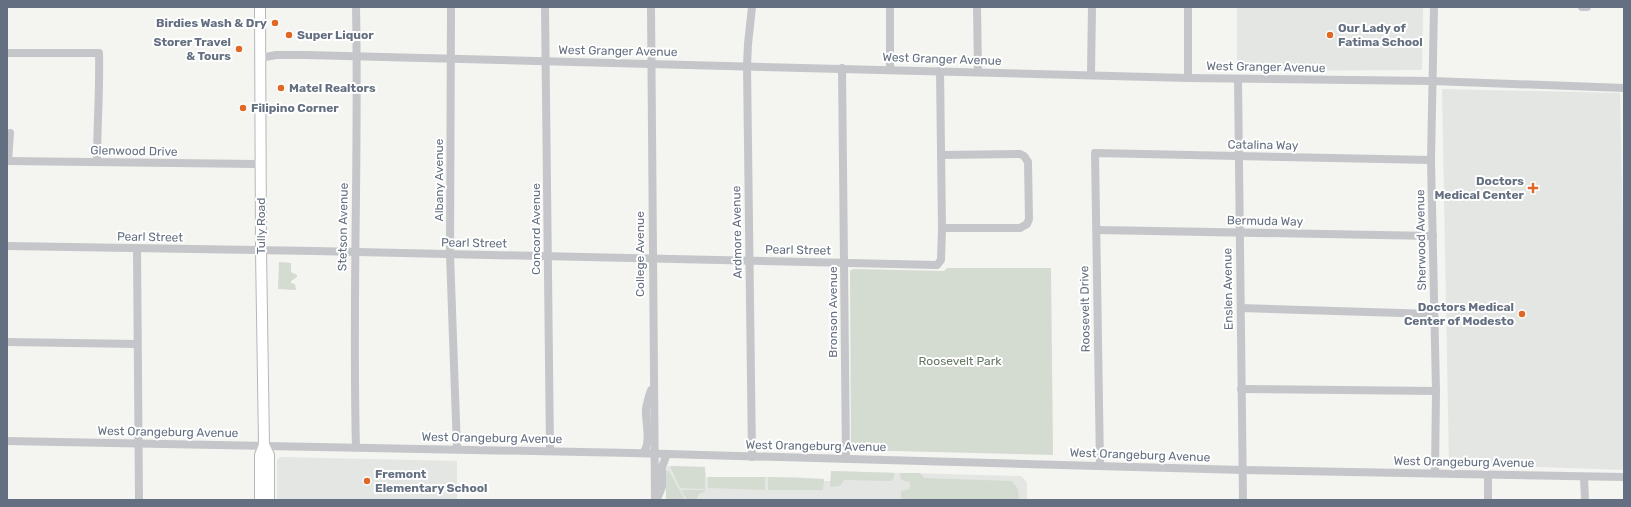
<svg xmlns="http://www.w3.org/2000/svg" width="1631" height="507" viewBox="0 0 1631 507" font-family="Rubik,sans-serif">
  <rect width="100%" height="100%" fill="#f4f4f0"/>
  <g fill="#e4e6e4">
    <path d="M1237,7H1423L1422,70L1237,71Z"/>
    <path d="M1442,89L1620,93L1624,283V470L1449,464Z"/>
    <path d="M280,457L457,461V500H277V460Z"/>
    <path d="M668,466L705,467L706,477H793L824,479V481H831V471L1021,476L1027,482V500H666V469Z"/>
  </g>
  <g fill="#d4dbd1">
    <path d="M279,262L291,263V272L297,275V277L291,281V283L295,284L296,290L278,289Z"/>
    <path d="M947,268H1051L1053,455L854,450L851,448L850,271L853,269L944,271Z"/>
    <path d="M670,466L705,467V489L680,488Z"/>
    <path d="M666,471H669L685,500H666Z"/>
    <path d="M831,471L894,473V478L891,481L844,480L840,486L830,487Z"/>
    <path d="M900,473H920L924,478L1012,481L1018,489L1019,500H901V491L910,489V482L901,480Z"/>
    <path d="M708,477H765V490L708,488Z"/>
    <path d="M768,477L824,479L823,490H768Z"/>
    <path d="M681,490H705V492L700,493L696,500H687Z"/>
  </g>
  <g fill="none" stroke-linecap="round" stroke-linejoin="round">
    <defs>
      <g id="major">
        <path d="M260,7L261,250L264,445L269,455V500"/>
        <path d="M260,500V455L264,445"/>
      </g>
    </defs>
    <use href="#major" stroke="#b5b7bc" stroke-width="12"/>
    <g stroke="#c4c6ca" stroke-width="8">
      <path d="M356,7C359,154 352,300 356,447"/>
      <path d="M451,7L450,254L457,449"/>
      <path d="M545,7L550,451"/>
      <path d="M651,7L655,500"/>
      <path d="M890,7V69"/>
      <path d="M977,7L978,72"/>
      <path d="M1188,7V78"/>
      <path d="M1434,7L1431,160L1436,391L1435,473"/>
      <path d="M1582,7H1587"/>
      <path d="M7,53H99C100,90 97,126 97,162"/>
      <path d="M260,58L276,55H306L1188,78L1432,81L1624,88"/>
      <path d="M842,68L846,459"/>
      <path d="M1091,74L1092,7"/>
      <path d="M1238,79L1243,500"/>
      <path d="M941,155L1020,154L1024,156L1028,162L1029,219L1027,224L1020,228H942"/>
      <path d="M7,161L260,164"/>
      <path d="M8,161L10,133"/>
      <path d="M1097,230L1433,236"/>
      <path d="M7,246L315,251L937,265L941,260L942,228L940,71"/>
      <path d="M137,249L139,500"/>
      <path d="M1241,308L1434,314"/>
      <path d="M7,342L137,344"/>
      <path d="M1241,389L1436,391"/>
      <path d="M7,441L632,453L1243,470L1624,477"/>
      <path d="M643,453C652,442 645,422 646,409C647,402 649,396 651,390"/>
      <path d="M752,457L747,66L748,44L752,7"/>
      <path d="M1100,465L1095,153L1431,160"/>
      <path d="M1488,475V500"/>
      <path d="M1584,477L1585,500"/>
      <path d="M657,499L662,487V467L667,454"/>
    </g>
    <use href="#major" stroke="#fff" stroke-width="10"/>
  </g>
  <g fill="#df6826" stroke="#fff" stroke-width="1.5">
    <circle cx="275" cy="23" r="4"/>
    <circle cx="289" cy="35" r="4"/>
    <circle cx="1330" cy="35" r="4"/>
    <circle cx="239" cy="49" r="4"/>
    <circle cx="281" cy="88" r="4"/>
    <circle cx="243" cy="108" r="4"/>
    <path d="M1531 182h4v4h4v4h-4v4h-4v-4h-4v-4h4z"/>
    <circle cx="1522" cy="314" r="4"/>
    <circle cx="367" cy="481" r="4"/>
  </g>
  <g text-anchor="middle" dominant-baseline="central" stroke-width="4" stroke-linejoin="round" paint-order="stroke">
    <g font-size="12" font-weight="bold" fill="#647081" stroke="#fff" text-anchor="start">
      <text x="267" y="23" text-anchor="end">Birdies Wash &amp; Dry</text>
      <text x="1338" y="28">Our Lady of<tspan x="1338" dy="14">Fatima School</tspan></text>
      <text x="297" y="35">Super Liquor</text>
      <text x="231" y="42" text-anchor="end">Storer Travel<tspan x="231" dy="14">&amp; Tours</tspan></text>
      <text x="289" y="88">Matel Realtors</text>
      <text x="251" y="108">Filipino Corner</text>
      <text x="1524" y="181" text-anchor="end">Doctors<tspan x="1524" dy="14">Medical Center</tspan></text>
      <text x="1514" y="307" text-anchor="end">Doctors Medical<tspan x="1514" dy="14">Center of Modesto</tspan></text>
      <text x="375" y="474">Fremont<tspan x="375" dy="14">Elementary School</tspan></text>
    </g>
    <g font-size="12" fill="#647081" stroke="#fff">
      <text transform="translate(618 51) rotate(1)">West Granger Avenue</text>
      <text transform="translate(942 59) rotate(2)">West Granger Avenue</text>
      <text transform="translate(1266 67) rotate(1)">West Granger Avenue</text>
      <text transform="translate(1263 145) rotate(1)">Catalina Way</text>
      <text transform="translate(134 151) rotate(1)">Glenwood Drive</text>
      <text transform="translate(439 180) rotate(-90)">Albany Avenue</text>
      <text transform="translate(1265 221) rotate(1)">Bermuda Way</text>
      <text transform="translate(261 226) rotate(-90)">Tully Road</text>
      <text transform="translate(343 227) rotate(-89)">Stetson Avenue</text>
      <text transform="translate(536 229) rotate(-90)">Concord Avenue</text>
      <text transform="translate(737 232) rotate(-91)">Ardmore Avenue</text>
      <text transform="translate(150 237) rotate(1)">Pearl Street</text>
      <text transform="translate(1421 240) rotate(-91)">Sherwood Avenue</text>
      <text transform="translate(474 243) rotate(1)">Pearl Street</text>
      <text transform="translate(798 250) rotate(1)">Pearl Street</text>
      <text transform="translate(640 254) rotate(-90)">College Avenue</text>
      <text transform="translate(1228 289) rotate(-91)">Enslen Avenue</text>
      <text transform="translate(1085 309) rotate(-91)">Roosevelt Drive</text>
      <text transform="translate(833 312) rotate(-90)">Bronson Avenue</text>
      <text transform="translate(168 432) rotate(1)">West Orangeburg Avenue</text>
      <text transform="translate(492 438) rotate(1)">West Orangeburg Avenue</text>
      <text transform="translate(816 446) rotate(1)">West Orangeburg Avenue</text>
      <text transform="translate(1140 455) rotate(2)">West Orangeburg Avenue</text>
      <text transform="translate(1464 462) rotate(1)">West Orangeburg Avenue</text>
    </g>
    <g font-size="12" fill="#647862" stroke="#fff">
      <text x="960" y="361">Roosevelt Park</text>
    </g>
  </g>
  <rect width="1631" height="507" fill="none" stroke="#647081" stroke-width="16"/>
</svg>
